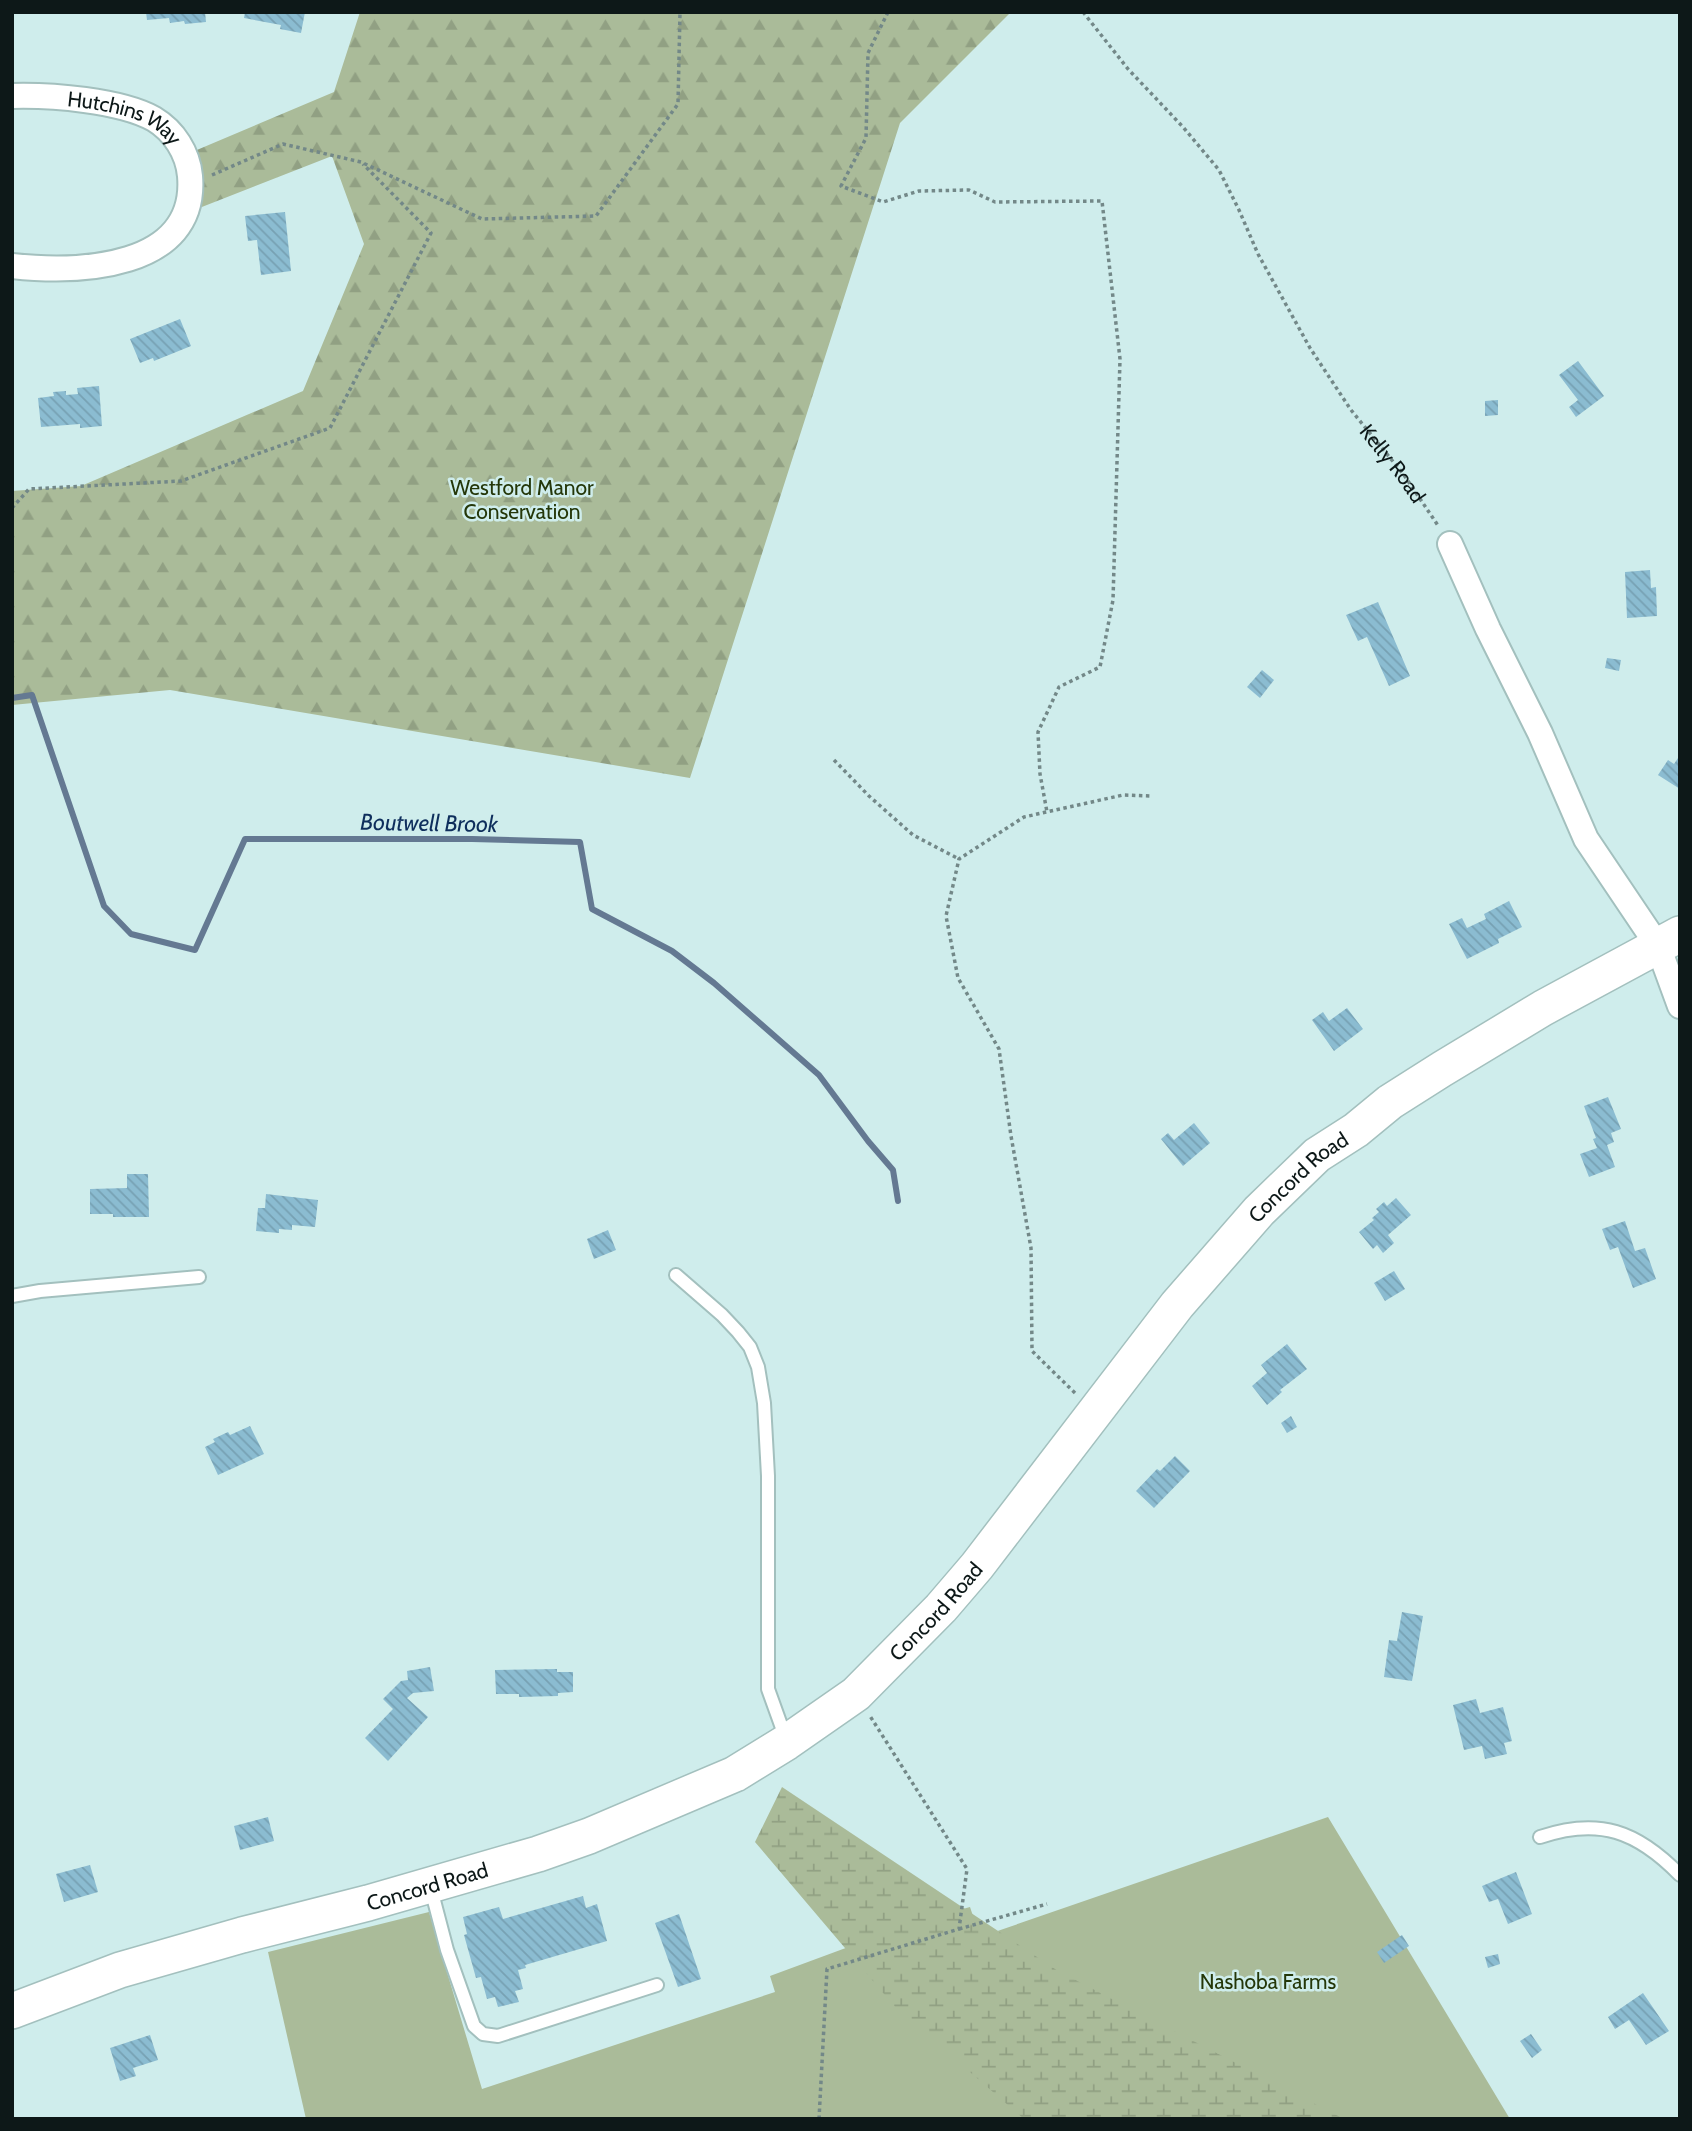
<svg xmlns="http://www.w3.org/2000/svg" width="1692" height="2131" viewBox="0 0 1692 2131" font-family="Cabin,sans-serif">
  <defs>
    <pattern id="forest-firs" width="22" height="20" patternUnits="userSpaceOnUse" patternTransform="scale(1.75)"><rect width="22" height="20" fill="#ab9"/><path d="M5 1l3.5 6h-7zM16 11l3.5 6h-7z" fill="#91a083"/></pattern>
    <pattern id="wetland-marsh" width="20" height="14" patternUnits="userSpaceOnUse" patternTransform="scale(1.75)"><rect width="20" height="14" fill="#ab9"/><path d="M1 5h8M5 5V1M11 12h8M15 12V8" fill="none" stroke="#91a083"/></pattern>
    <pattern id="building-back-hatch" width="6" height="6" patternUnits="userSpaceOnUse" patternTransform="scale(1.75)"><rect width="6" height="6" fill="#8bbcd1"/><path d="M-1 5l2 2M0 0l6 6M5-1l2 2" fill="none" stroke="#77a1b3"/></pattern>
  </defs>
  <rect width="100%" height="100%" fill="#cfedec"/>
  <path fill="#ab9" d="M1328,1817L1510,2119H306L268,1952L429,1912L482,2089L775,1992L770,1976L916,1922L970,1907L980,1937Z"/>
  <path fill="url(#forest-firs)" d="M360,12H1011L900,123L690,778L170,690L12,705V491L81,486L303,391L364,244L332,156L184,214L185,155L334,92Z"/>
  <path fill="url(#wetland-marsh)" d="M782,1787L1058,1971L1344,2119H1024L895,2007L755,1842Z"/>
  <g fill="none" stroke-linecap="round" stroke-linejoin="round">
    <path stroke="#647992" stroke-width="6" d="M12,698L32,695L104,906L131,934L195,950L245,839H472L580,842L592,909L672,951L714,983L819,1075L868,1141L893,1170L898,1201"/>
  </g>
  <g fill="url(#building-back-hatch)">
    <path d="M146,12H205L206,22L185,24L184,21L170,23L169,18L147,20Z"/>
    <path d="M245,12H305L301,33L280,29L281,25L244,18Z"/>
    <path d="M285,212L291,271L261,275L257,240L248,241L245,216Z"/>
    <path d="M180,319L191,346L154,361L153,358L140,363L130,339Z"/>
    <path d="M1578,361L1604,396L1576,417L1569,407L1578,400L1559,375Z"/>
    <path d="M99,386L102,426L80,428V424L41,427L38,398L54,396L53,392L66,391V395L78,394L77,388Z"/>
    <path d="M1498,400V415L1485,416V401Z"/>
    <path d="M1650,570L1651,588L1656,587L1657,616L1627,618L1625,572Z"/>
    <path d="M1378,602L1410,676L1389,686L1367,637L1358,641L1346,615Z"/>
    <path d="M1607,658L1621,660L1619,671L1605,668Z"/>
    <path d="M1262,670L1274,680L1260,698L1247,687Z"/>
    <path d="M1680,755V789L1658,775L1668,760L1674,764Z"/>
    <path d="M1509,901L1522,927L1498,939L1499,943L1467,959L1449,924L1462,918L1467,928L1486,919L1484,914Z"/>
    <path d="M1347,1008L1363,1029L1334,1051L1312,1020L1323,1012L1329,1021Z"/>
    <path d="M1608,1097L1621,1129L1611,1133L1614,1142L1607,1145L1615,1167L1589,1177L1580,1154L1597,1148L1593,1139L1596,1138L1584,1106Z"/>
    <path d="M1194,1123L1210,1143L1183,1166L1161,1139L1168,1133L1174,1140Z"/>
    <path d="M127,1174H148L149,1217H113V1214H90V1189L127,1188Z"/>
    <path d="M266,1194L318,1200L315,1227L292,1225V1230L279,1229V1233L256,1231L258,1208H265Z"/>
    <path d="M1396,1198L1411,1215L1388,1235L1394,1243L1383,1253L1377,1245L1373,1249L1359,1232L1374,1220L1372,1218L1379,1212L1376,1209L1384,1202L1387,1206Z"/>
    <path d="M1625,1221L1635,1251L1645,1248L1656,1279L1633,1288L1618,1247L1610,1250L1602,1229Z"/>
    <path d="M608,1230L616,1250L594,1259L587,1239Z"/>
    <path d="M1394,1271L1405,1289L1385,1301L1374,1283Z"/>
    <path d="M1287,1344L1307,1369L1280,1390L1282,1392L1267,1405L1252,1386L1267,1373L1261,1365Z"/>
    <path d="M1291,1416L1297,1427L1287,1433L1281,1423Z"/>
    <path d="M250,1426L264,1454L218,1475L205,1447L215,1442L213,1439L228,1432L230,1435Z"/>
    <path d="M1175,1456L1190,1471L1154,1508L1136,1491L1157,1469L1160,1471Z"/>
    <path d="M1402,1612L1423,1616L1412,1681L1384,1677L1389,1640L1397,1641Z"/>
    <path d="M430,1667L434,1691L413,1693L407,1698L428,1717L388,1761L365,1738L393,1709L383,1699L401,1681L408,1680L407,1671Z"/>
    <path d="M557,1669V1672H573V1692L558,1693V1696L519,1697V1694H496L495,1670Z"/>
    <path d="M1476,1699L1480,1713L1503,1707L1512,1741L1504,1743L1507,1754L1485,1759L1482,1746L1464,1750L1453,1705Z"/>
    <path d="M268,1817L274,1841L240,1850L234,1826Z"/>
    <path d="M90,1865L98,1892L64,1902L56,1874Z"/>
    <path d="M1516,1872L1532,1914L1508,1924L1498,1899L1489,1902L1482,1886Z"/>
    <path d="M583,1896L586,1908L597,1904L607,1941L525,1965L526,1968L518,1970L523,1989L515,1991L519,2002L498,2007L495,1997L487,1999L481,1977L476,1978L464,1935L467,1934L463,1917L499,1907L503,1919Z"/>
    <path d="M679,1914L701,1979L678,1987L655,1923Z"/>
    <path d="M1402,1935L1409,1946L1384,1963L1377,1952Z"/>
    <path d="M1498,1954L1500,1964L1488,1968L1485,1957Z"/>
    <path d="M1643,1993L1669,2031L1646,2045L1629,2020L1615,2029L1608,2017Z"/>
    <path d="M1531,2034L1542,2050L1532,2058L1520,2041Z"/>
    <path d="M150,2035L158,2060L133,2068L136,2076L120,2081L110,2048Z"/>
  </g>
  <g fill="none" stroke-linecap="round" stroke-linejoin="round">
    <defs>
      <g id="service">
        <path d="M676,1275L722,1315L738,1332L750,1347L758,1367L764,1403L768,1476V1689L786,1739"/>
        <path d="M12,1296L40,1291L199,1277"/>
        <path d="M1540,1837C1599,1817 1637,1831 1680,1875"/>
        <path d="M431,1889L447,1950L474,2026L483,2034L498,2036L657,1985"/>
      </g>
      <g id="minor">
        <path id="s2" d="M12,96C51,95 120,100 154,119C174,131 188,153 190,176C198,270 77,273 12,266"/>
        <path d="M1450,544L1488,629L1540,733L1586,839L1658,946L1680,1006"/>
      </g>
      <g id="secondary">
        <path id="s3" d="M12,2011L120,1970L242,1935L368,1903L538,1854L589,1836L735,1774L787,1742L856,1694L941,1608L977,1566L1177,1305L1259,1211L1317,1155L1356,1130L1390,1102L1442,1069L1543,1008L1680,934"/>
      </g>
    </defs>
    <use href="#service" stroke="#a3c0be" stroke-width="16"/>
    <use href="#minor" stroke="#a3c0be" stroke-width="28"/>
    <use href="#secondary" stroke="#a3c0be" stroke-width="38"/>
    <g stroke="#738888" stroke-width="3.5" stroke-dasharray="3.5 3.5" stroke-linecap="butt">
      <path d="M888,12L868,53L866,138L841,186L883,202L919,191L969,190L995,202L1102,201L1120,359L1113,600L1100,667L1059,687L1038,732L1040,774L1047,812"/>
      <path id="s1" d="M1083,12L1128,69L1183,127L1219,170L1239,210L1258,254L1310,348L1351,410L1404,475L1439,527"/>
      <path d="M212,175L283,144L361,162L482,219L596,216L678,104L680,12"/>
      <path d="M12,508L29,489L181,481L330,428L431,233L363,164"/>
      <path d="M834,760L869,796L913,835L959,859"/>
      <path d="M1075,1393L1032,1351L1031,1248L1011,1136L999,1049L958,978L946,916L959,859L1024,817L1123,795L1151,796"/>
      <path d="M959,1929L1047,1904"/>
      <path d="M819,2119L827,1969L959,1929L967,1869L870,1716"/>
    </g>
    <use href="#service" stroke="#fff" stroke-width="12"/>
    <use href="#minor" stroke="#fff" stroke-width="24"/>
    <use href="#secondary" stroke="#fff" stroke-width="35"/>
  </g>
  <g text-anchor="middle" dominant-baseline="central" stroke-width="5" stroke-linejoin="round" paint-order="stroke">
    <g font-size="21" fill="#0d1818" stroke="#cfedec">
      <text stroke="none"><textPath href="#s2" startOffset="117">Hutchins Way</textPath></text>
      <text stroke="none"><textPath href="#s1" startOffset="551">Kelly Road</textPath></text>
      <text stroke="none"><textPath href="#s3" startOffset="1589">Concord Road</textPath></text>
      <text stroke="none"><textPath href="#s3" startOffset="1022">Concord Road</textPath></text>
      <text stroke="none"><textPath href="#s3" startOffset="434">Concord Road</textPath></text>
    </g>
    <g font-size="21" fill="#243709" stroke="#cfedec">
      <text x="522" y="487">Westford Manor<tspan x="522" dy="24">Conservation</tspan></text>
      <text x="1268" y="1981">Nashoba Farms</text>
    </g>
    <g font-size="23" font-style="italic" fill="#0e2e5c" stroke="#cfedec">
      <text transform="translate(429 823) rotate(1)">Boutwell Brook</text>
    </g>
  </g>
  <rect width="1692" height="2131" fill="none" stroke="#0d1818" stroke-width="28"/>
</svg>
